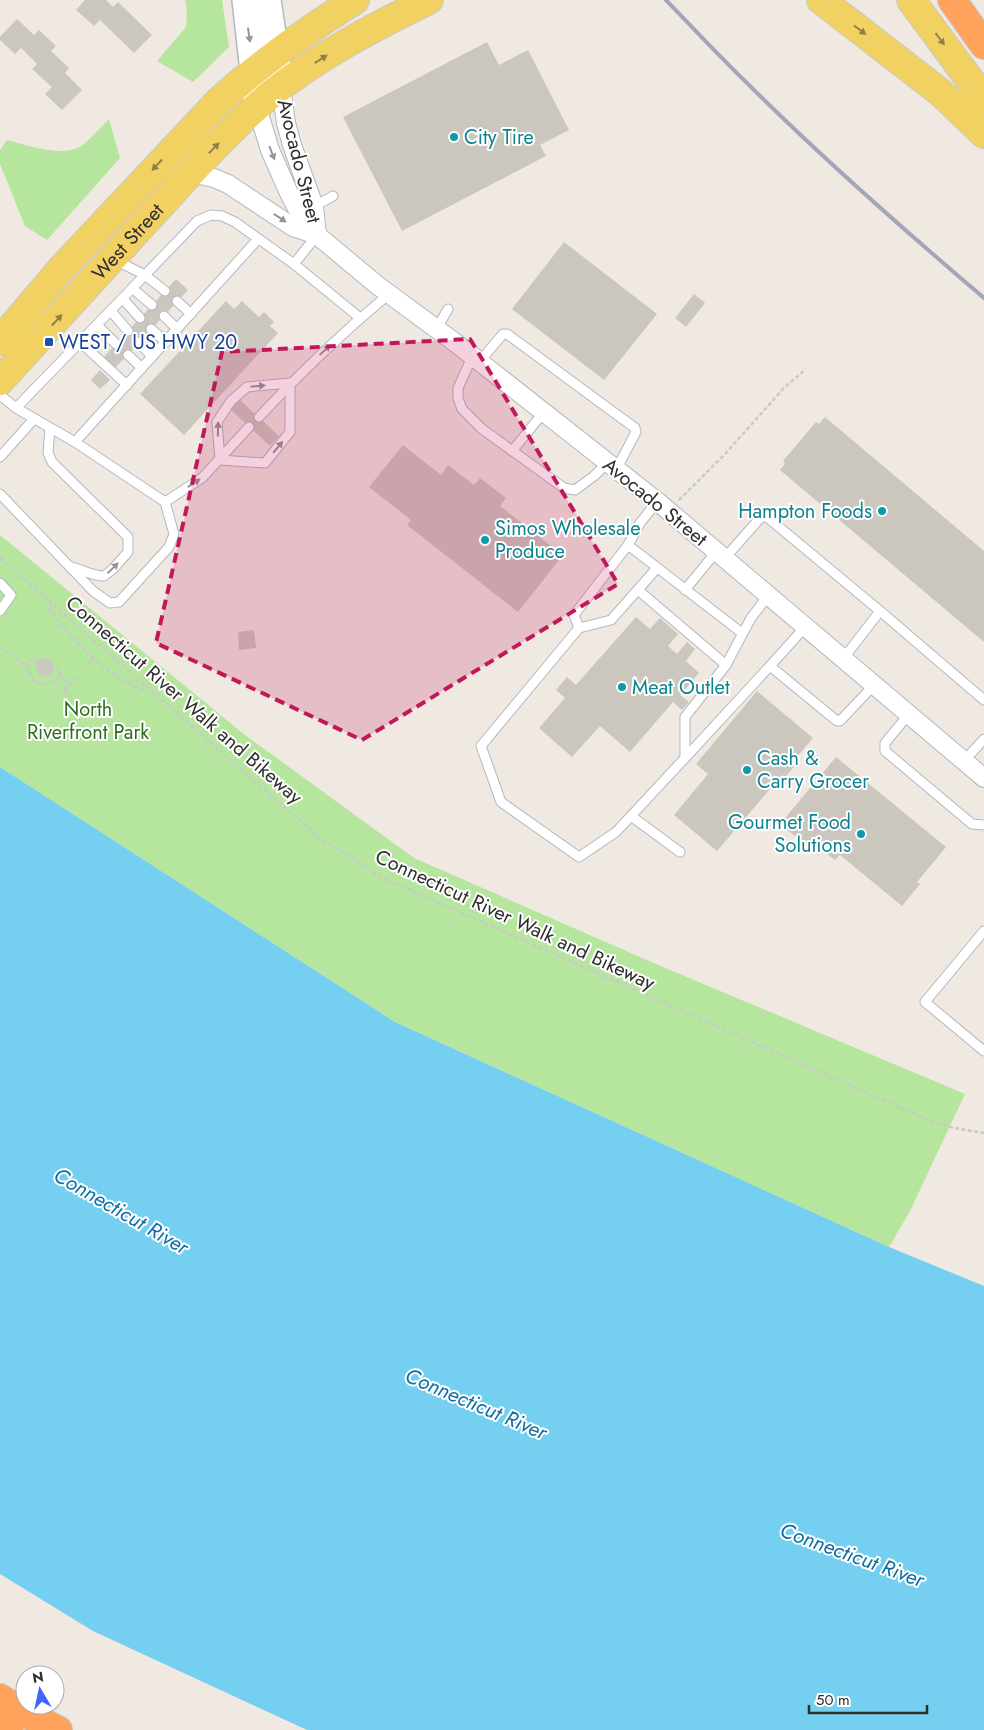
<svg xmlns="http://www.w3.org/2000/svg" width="984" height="1730" viewBox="0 0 984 1730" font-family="Jost,sans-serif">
  <rect width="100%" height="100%" fill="#efe9e1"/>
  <g fill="#b6e59e">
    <path d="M185,0H222L229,47L193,82L157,61L186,27L187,13Z"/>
    <path d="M109,119L120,158L47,240L25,226L0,164V150L7,140C27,145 62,158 81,146C90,140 101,127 109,119Z"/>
    <path d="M0,535L245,735L414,858L649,961L965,1094L909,1213L889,1247L395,1022L0,767Z"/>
  </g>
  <path fill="#75cff0" d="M0,767L395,1022L889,1247L984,1286V1730H307L93,1631L0,1574Z"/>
  <g fill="#cbc7bf">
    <path d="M85,0H106L113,7L118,2L152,35L134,53L100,20L94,26L76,10Z"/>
    <path d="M17,19L34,35L39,30L56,46L51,51L69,68L65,73L82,90L62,110L45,94L52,87L32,69L37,64L21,48L15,54L0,40V37Z"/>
    <path d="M487,42L499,65L528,50L569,130L540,145L546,156L402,231L343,117Z"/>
    <path d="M564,242L657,314L604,380L512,309Z"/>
    <path d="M176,279L188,290L115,368L104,357Z"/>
    <path d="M694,294L705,303L686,327L675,318Z"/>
    <path d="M226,301L234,309L242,301L259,317L264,312L274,322L270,326L278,333L184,435L140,394Z"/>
    <path d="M100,370L110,380L100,389L91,380Z"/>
    <path d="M239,399L279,436L270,446L230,409Z"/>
    <path d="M825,417L984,551V642L780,470L785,464L783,461L816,422L819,424Z"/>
    <path d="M403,445L441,475L448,465L474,485L480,478L506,498L500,506L563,555L518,612L407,525L411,520L369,487Z"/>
    <path d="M636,617L650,629L660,618L678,634L668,646L677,654L687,642L695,649L686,661L699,673L680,695L689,702L682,710L673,702L630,752L600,726L572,757L539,728L565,698L556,690L567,677L576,685Z"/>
    <path d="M254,630L256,648L239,650L238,632Z"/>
    <circle cx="45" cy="667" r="9"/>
    <path d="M757,691L813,738L792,763L795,766L785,777L782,775L717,851L674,815L708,774L696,764Z"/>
    <path d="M836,757L946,847L917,882L920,884L902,906L840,855L835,860L827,854L832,848L828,844L818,855L780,824Z"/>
  </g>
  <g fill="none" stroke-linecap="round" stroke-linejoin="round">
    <defs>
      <g id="lane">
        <path d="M313,207L333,196"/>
        <path d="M115,260L145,275L197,221L211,215L222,216L235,222L294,264L360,318"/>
        <path d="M294,264L317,235"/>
        <path d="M133,289L152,305"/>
        <path d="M123,299L140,318"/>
        <path d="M177,301L191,314"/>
        <path d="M111,311L128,331"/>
        <path d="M164,316L177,329"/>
        <path d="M97,325L116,344"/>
        <path d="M437,328L448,309"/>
        <path d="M151,329L166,342"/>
        <path d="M80,342L127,385"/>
        <path d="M139,342L152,357"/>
        <path d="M128,355L142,368"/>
        <path d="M472,357L458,388V398L462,409L482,429L564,488L575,490L594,476L607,463"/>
        <path d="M479,362L503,334H507L635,428L636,432L616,470"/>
        <path d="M0,395L16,408L75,442L165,502L174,534L169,547L119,602L110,603L93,591L0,494"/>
        <path d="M16,408L145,275L165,291"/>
        <path d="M259,417C300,373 343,332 389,294"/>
        <path d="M50,428L48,453L52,462L128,537V552L113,569L104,576C91,576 82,569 70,567"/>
        <path d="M75,442L258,239"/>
        <path d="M512,451L543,413"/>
        <path d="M0,457L34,419"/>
        <path d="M220,460L265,463L290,432V383"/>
        <path d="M220,460L217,422L231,401L247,387L290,383"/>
        <path d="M165,502L202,478L249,427"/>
        <path d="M628,545L640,523L657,502"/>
        <path d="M724,559L761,517H767L880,611L843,659"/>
        <path d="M657,568L611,620L579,628L481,746L501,802L579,857L616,832L685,758V717L726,665L751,618L768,596"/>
        <path d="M0,583L11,595L0,611"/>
        <path d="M638,590L726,665"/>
        <path d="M685,590L716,552"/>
        <path d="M880,611L984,700"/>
        <path d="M805,627L770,666L837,721H840L874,685"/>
        <path d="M579,628L574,615L628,545L742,633"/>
        <path d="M909,714L885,743V751L972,824L984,825"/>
        <path d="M685,758L770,666"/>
        <path d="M964,761L984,739"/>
        <path d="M631,816L680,852"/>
        <path d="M984,931L925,1002L984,1051"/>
      </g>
      <g id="street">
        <path d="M281,87L286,123L292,145L314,206L317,235"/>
        <path d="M257,107L270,150L288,191L300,214L317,235L377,285L457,344L658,502L984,778"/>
        <path d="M191,173L214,178L228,184L293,227L317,235"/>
      </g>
      <g id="secondary">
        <path d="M245,0L257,107"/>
        <path d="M268,0L281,87"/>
      </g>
      <g id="primary">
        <path d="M821,0L941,93L984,134"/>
        <path d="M911,0L984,99"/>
        <path d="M0,341L62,268L218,102C260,63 306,31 355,0"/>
        <path id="s1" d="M0,381C50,327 99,273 148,219C187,177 226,132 270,95C318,56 374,27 429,0"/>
      </g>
      <g id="highway">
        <path d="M952,0L984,45"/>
        <path d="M0,1698L20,1711L58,1730"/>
        <path d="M0,1725L9,1730"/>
      </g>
    </defs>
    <use href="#lane" stroke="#b4b7c1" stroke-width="11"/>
    <use href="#street" stroke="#b4b7c1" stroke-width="20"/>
    <use href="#secondary" stroke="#b4b7c1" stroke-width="28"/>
    <use href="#primary" stroke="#c9c9c9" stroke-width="30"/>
    <use href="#highway" stroke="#c9c9c9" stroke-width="30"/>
    <g stroke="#c9c9c9" stroke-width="2.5" stroke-dasharray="4 2.5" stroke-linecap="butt">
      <path d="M679,500L725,454L784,388L806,369"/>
      <path d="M0,558L321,839L381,877L928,1120L954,1128L984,1133"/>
      <path d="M52,603L48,608C75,640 102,674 142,689L147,687"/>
      <path d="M0,647L26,666L35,682L44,684L54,681L79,705"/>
      <path d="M87,665L93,659"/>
      <path d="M26,666L32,659L38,662"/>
      <path d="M54,668L58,669L60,675L54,681"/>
      <path d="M60,675L69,684"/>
      <path d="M64,690L76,678"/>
    </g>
    <use href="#lane" stroke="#fff" stroke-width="9"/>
    <use href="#street" stroke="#fff" stroke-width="18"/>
    <use href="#secondary" stroke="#fff" stroke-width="25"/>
    <use href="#primary" stroke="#f2d163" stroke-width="28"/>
    <use href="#highway" stroke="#ffa35c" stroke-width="28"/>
    <path stroke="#a3a6b8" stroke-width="4" d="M666,0C693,28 720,57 748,84C823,159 903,229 984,298"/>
  </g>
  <defs><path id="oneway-solid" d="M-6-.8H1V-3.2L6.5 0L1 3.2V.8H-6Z" transform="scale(1.25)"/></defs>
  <g fill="#908048">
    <use href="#oneway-solid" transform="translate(860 30) rotate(37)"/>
    <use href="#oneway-solid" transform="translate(940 39) rotate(53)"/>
    <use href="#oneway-solid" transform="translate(321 59) rotate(-33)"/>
    <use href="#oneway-solid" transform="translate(214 148) rotate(-46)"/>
    <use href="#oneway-solid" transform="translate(157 165) rotate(133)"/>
    <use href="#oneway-solid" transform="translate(57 320) rotate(-47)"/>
  </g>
  <g fill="#969696">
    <use href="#oneway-solid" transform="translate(249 35) rotate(82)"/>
    <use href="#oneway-solid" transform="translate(272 153) rotate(69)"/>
    <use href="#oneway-solid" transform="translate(280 218) rotate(33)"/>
    <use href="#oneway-solid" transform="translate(325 350) rotate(-43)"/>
    <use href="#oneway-solid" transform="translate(258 386) rotate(-5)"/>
    <use href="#oneway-solid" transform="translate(218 429) rotate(-89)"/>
    <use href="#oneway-solid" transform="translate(278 447) rotate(-50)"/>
    <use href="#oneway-solid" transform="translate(194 483) rotate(-33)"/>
    <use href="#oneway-solid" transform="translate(113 568) rotate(-44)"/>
  </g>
  <path fill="#c2185b" fill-opacity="0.2" stroke="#c2185b" stroke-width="4" stroke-dasharray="10 6" stroke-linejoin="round" d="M470,339L618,584L362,740L156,643L222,352Z"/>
  <g fill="#0f9aa8" stroke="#fff" stroke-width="2">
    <circle cx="454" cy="137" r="5"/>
    <circle cx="882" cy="511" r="5"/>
    <circle cx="485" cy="540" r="5"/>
    <circle cx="622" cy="687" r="5"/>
    <circle cx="747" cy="770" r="5"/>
    <circle cx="861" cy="834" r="5"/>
  </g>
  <rect fill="#1a4fb4" stroke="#fff" stroke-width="2" x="44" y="337" width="10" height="10" rx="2.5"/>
  <g text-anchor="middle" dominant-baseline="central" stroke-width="4" stroke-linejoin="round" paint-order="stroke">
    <g font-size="20" fill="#0d838f" stroke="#fff" text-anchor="start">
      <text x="464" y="137">City Tire</text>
      <text x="872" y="511" text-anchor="end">Hampton Foods</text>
      <text x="495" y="528">Simos Wholesale<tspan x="495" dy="23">Produce</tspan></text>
      <text x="632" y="687">Meat Outlet</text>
      <text x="757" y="758">Cash &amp;<tspan x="757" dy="23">Carry Grocer</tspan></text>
      <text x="851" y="822" text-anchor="end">Gourmet Food<tspan x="851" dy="23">Solutions</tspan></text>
    </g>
    <g font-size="20" fill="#2e2e2e" stroke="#fff">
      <text transform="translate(299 161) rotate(76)">Avocado Street</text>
      <text stroke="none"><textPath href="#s1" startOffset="189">West Street</textPath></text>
      <text transform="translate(655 502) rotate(39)">Avocado Street</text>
      <text transform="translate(184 700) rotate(41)">Connecticut River Walk and Bikeway</text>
      <text transform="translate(515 920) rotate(25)">Connecticut River Walk and Bikeway</text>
    </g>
    <g font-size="20" fill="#164399" stroke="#fff" text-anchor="start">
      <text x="59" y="342">WEST / US HWY 20</text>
    </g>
    <g font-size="20" fill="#2c6e1b" stroke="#fff">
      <text x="88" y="709">North<tspan x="88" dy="23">Riverfront Park</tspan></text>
    </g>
    <g font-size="21" font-style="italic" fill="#0d6fa3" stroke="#fff">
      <text transform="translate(121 1211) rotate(30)">Connecticut River</text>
      <text transform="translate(476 1404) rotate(23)">Connecticut River</text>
      <text transform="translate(852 1555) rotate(20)">Connecticut River</text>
    </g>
  </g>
  <g transform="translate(40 1690) rotate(351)"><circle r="24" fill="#ffffff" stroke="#ababab"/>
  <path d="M0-4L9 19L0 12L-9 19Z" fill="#4264fb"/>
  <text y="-8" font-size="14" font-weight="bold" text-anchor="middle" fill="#2e2e2e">N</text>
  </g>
  <path d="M809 1705v8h118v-8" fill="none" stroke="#2e2e2e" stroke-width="2.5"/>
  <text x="816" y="1705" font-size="15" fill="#2e2e2e" stroke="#ffffff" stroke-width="4" paint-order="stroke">50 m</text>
</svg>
